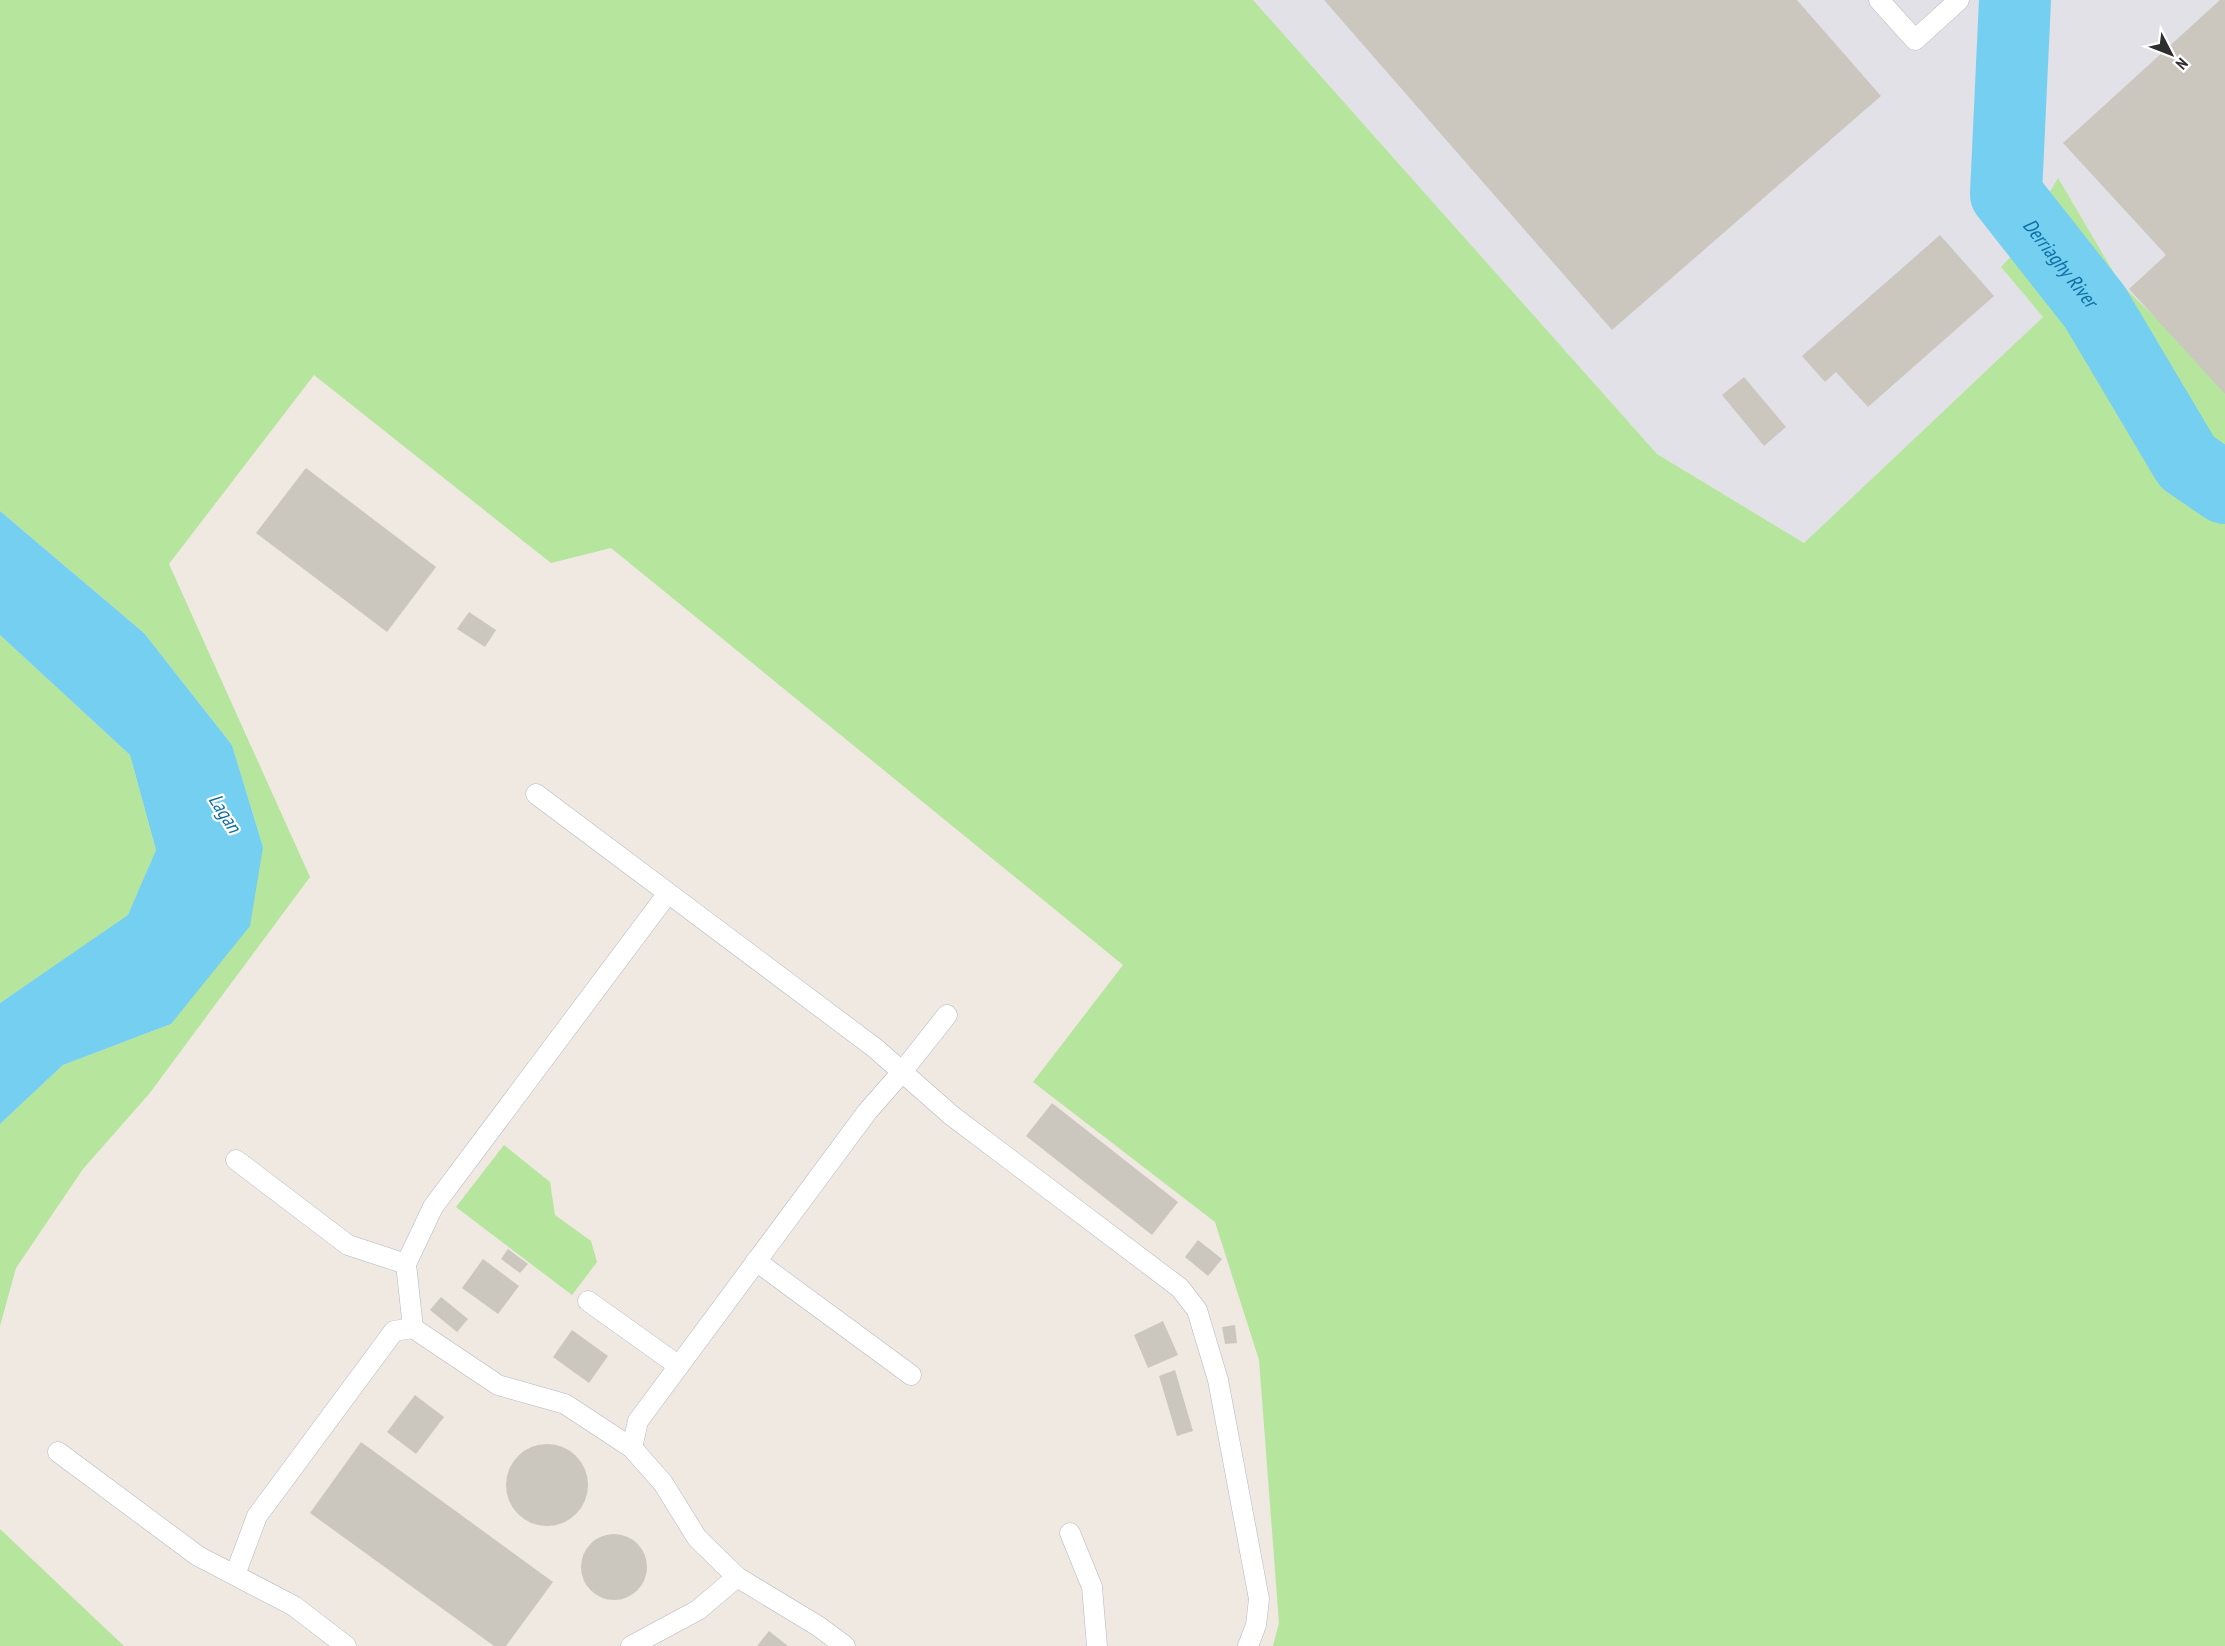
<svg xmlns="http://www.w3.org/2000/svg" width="2225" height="1646" viewBox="0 0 2225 1646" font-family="'PT Sans Narrow',sans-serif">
  <rect width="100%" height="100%" fill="#efe9e1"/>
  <path fill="#e3e1e8" d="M1253,0H2225V386L2120,283L2058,179L2015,252L2001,267L2043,317L1804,543L1657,454Z"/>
  <g fill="#b6e59e">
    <path d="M0,0H1253L1657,454L1804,543L2043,317L2001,267L2015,252L2058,178L2120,283L2225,386V1646H1273L1279,1623L1259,1360L1215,1222L1033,1082L1123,965L611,548L551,563L314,375L169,564L310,877L149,1094L83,1169L16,1268L0,1326V1124L63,1065L171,1024L263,847L232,745L144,633L0,511Z"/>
    <path d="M0,635L130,755L156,850L129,915L0,1003Z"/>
    <path d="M504,1145L550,1182L555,1215L591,1241L597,1262L572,1295L456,1207Z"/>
    <path d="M0,1529L124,1646H0Z"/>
  </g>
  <path fill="#75cff0" d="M0,511L144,633L232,745L263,847L250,926L171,1024L63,1065L0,1124V1003L128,915L156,850L130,755L0,635Z"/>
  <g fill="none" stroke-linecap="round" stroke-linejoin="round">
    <path stroke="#75cff0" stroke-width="72" id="s1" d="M2015,0L2006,194L2095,307L2187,462L2225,488"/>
  </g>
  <g fill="#cbc7bf">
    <path d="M1324,0H1797L1881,96L1612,330Z"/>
    <path d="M2220,0H2225V394L2129,289L2166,255L2063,143Z"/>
    <path d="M1940,235L1994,296L1868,407L1836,372L1825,382L1802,356Z"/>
    <path d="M1744,377L1786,427L1764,446L1722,395Z"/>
    <path d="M306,468L436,567L387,632L256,533Z"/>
    <path d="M469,612L496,630L485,647L457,629Z"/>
    <path d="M1052,1103L1178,1202L1152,1235L1026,1136Z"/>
    <path d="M1198,1240L1222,1259L1208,1276L1185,1257Z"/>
    <path d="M508,1249L528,1264L520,1273L501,1259Z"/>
    <path d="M483,1259L519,1286L498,1314L462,1288Z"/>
    <path d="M441,1297L468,1319L457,1332L430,1310Z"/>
    <path d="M1163,1321L1178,1355L1148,1368L1134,1335Z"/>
    <path d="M1235,1325L1237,1343L1225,1344L1222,1327Z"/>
    <path d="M572,1330L608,1356L589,1383L553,1357Z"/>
    <path d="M1175,1370L1193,1431L1177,1436L1159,1376Z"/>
    <path d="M415,1395L444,1417L416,1454L387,1432Z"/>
    <path d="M361,1442L553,1582L506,1646H494L310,1513Z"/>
    <circle cx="547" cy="1485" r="41"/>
    <circle cx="614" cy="1567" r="33"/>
    <path d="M769,1631L788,1646H757Z"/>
  </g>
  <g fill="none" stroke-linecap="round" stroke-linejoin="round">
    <defs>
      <g id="lane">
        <path d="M1879,0L1915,40L1959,0"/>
        <path d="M536,794L875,1048L951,1115L1180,1288L1197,1310L1218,1380L1259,1599L1256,1625L1248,1646"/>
        <path d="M236,1160L348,1245L406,1264"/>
        <path d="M756,1261L911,1375"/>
        <path d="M588,1301L679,1366"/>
        <path d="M413,1328L406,1264L433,1207L668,893"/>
        <path d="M632,1448L638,1421L867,1112L902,1072L947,1015"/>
        <path d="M58,1452L198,1556L294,1606L346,1646"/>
        <path d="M1070,1533L1092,1587L1097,1646"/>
        <path d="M235,1575L257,1516L394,1331L413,1328L498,1385L565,1404L632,1448L663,1483L697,1538L737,1577L818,1626L845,1646"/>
        <path d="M631,1646L698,1610L737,1577"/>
      </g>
    </defs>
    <use href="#lane" stroke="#b4b7c1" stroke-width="21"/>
    <use href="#lane" stroke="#fff" stroke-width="20"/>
  </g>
  <g text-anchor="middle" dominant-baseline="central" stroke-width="4.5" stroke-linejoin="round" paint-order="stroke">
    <g font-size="20" font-style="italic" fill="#0d6fa3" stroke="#fff">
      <text stroke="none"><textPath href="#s1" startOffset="282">Derriaghy River</textPath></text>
      <text transform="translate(225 813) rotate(58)">Lagan</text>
    </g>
  </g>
  <g transform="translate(2171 54) rotate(132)" stroke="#ffffff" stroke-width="4.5" paint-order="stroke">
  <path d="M0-4.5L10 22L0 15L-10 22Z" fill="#2e2e2e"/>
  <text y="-9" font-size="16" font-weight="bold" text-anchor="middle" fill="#2e2e2e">N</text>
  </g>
</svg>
